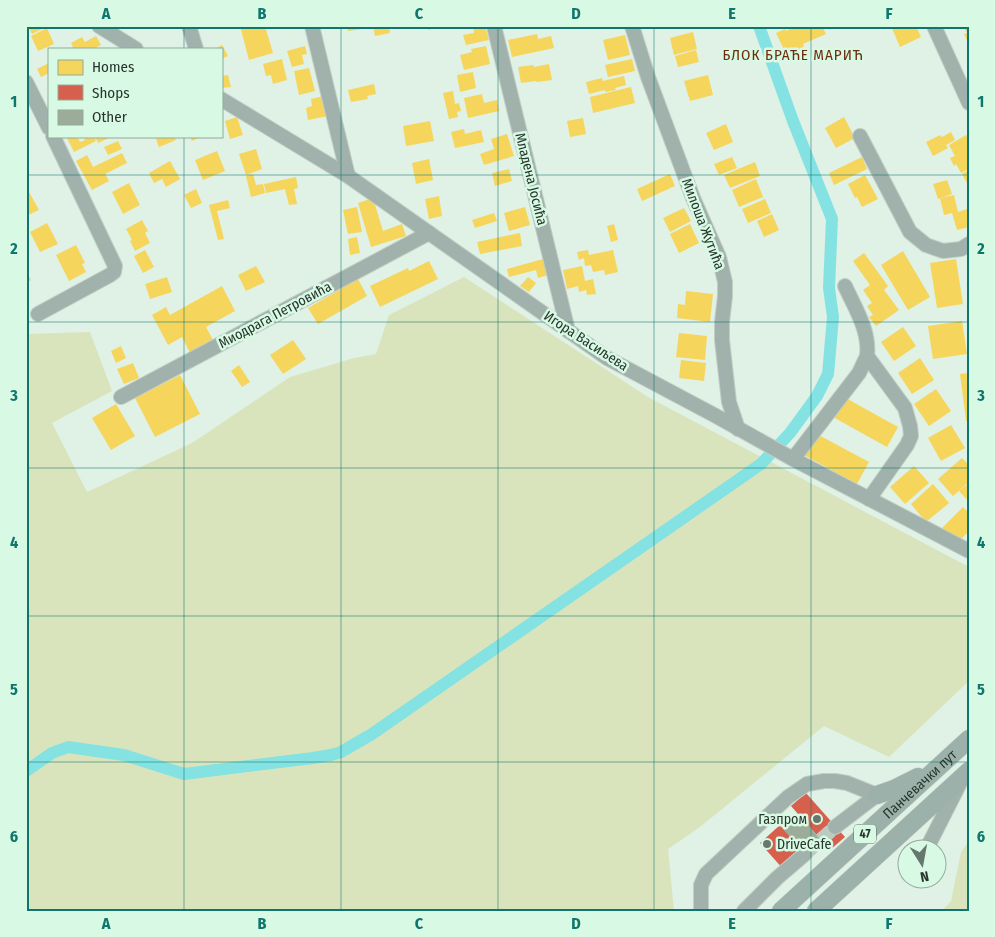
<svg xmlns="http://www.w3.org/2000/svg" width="995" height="937" viewBox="0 0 995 937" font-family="'Fira Sans Condensed',sans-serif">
  <rect width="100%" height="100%" fill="#e0f1e6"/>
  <g fill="#dae4bc">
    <path d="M464,277L648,397L969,567V681L889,757L824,726L700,827L668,849L674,911H26V334L90,332L112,391L52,423L87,492L192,443L290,377L354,358L376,354L389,315Z"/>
    <path d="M969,841V911H942L951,901L961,852Z"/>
  </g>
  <g fill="#f6d55c">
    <path d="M28,26H48L32,34Z"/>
    <path d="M240,26H265L273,53L249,60Z"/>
    <path d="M347,26H370V28L348,31Z"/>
    <path d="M373,26H389L390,33L375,36Z"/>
    <path d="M428,26H440V27L428,30Z"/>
    <path d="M478,26H485L489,40L466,45L463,35L474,33L473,27Z"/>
    <path d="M795,26H822L826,34L803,44L804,47L795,51L798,56L789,60L776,33L785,29L786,31Z"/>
    <path d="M891,26H916L921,37L900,47Z"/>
    <path d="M963,26H969V31L966,32Z"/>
    <path d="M47,28L54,44L38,51L31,36Z"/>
    <path d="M693,32L697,49L674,55L670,38Z"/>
    <path d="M969,32V45L964,34Z"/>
    <path d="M537,34L538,39L551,36L554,48L512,57L508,40Z"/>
    <path d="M625,35L630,55L608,60L603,40Z"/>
    <path d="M96,36L101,45L93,49H70L73,47L71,43L82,37L85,42Z"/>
    <path d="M222,45L228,56L221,59V49H215Z"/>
    <path d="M305,46L307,54L302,55L304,64L292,67L287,51Z"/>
    <path d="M486,46L490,64L464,70L460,55L472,52L471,49Z"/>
    <path d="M696,50L699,62L678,67L675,56Z"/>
    <path d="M282,59L287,80L273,84L271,75L266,76L263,64Z"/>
    <path d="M632,59L635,71L608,77L605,65Z"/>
    <path d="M49,63V73L41,77L37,69Z"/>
    <path d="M549,64L552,80L537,82L536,81L521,83L518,67L533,65L534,67Z"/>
    <path d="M309,68L315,91L299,95L294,71Z"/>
    <path d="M473,72L476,88L460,92L457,75Z"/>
    <path d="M228,75L231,87L221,88V76Z"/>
    <path d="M708,75L713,95L690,101L684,81Z"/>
    <path d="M624,76L626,85L615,88L616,90L605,92V90L589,94L586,82L602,78L603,81Z"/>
    <path d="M374,84L376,94L367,96L368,99L351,102L348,90Z"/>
    <path d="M631,87L635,103L593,113L590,97Z"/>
    <path d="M453,91L455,104L459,103L461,111L457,112L458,117L449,119L443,93Z"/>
    <path d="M482,94L484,103L497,100L499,111L468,118L464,98Z"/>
    <path d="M324,96L328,116L308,120L306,108L312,106L311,99Z"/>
    <path d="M237,117L243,135L230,139L225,121Z"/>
    <path d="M844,117L855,138L836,148L825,128Z"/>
    <path d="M583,118L586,134L570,137L567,121Z"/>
    <path d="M430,121L434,141L406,146L403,126Z"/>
    <path d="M726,124L733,142L714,150L706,133Z"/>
    <path d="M464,129L465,134L481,130L484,142L455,148L451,132Z"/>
    <path d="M951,132L955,140L946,145L948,148L933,156L926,142L940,135L942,137Z"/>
    <path d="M507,134L514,156L484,165L480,154L494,149L491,139Z"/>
    <path d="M966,135L969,140V169L961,173L956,164L954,166L950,158L955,156L949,145Z"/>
    <path d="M66,136H80L78,138L80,142L85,140L83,136H94L96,141L74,152Z"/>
    <path d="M95,136H108L109,138L98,143Z"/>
    <path d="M155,136H174L176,140L159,147Z"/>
    <path d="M190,136H203L192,141Z"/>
    <path d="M118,141L122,149L108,155L104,147Z"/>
    <path d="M256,149L262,169L246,175L239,154Z"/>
    <path d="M217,151L225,171L203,180L195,160Z"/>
    <path d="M122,153L127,163L105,174L109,181L92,190L76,161L87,155L93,167Z"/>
    <path d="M732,157L737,168L719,175L714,164Z"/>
    <path d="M862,157L867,169L834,185L829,173Z"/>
    <path d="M429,159L433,180L416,184L412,163Z"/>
    <path d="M170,161L180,179L166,187L162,179L154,183L149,173Z"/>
    <path d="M755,162L760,176L730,188L724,175Z"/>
    <path d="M509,169L512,181L495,186L492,173Z"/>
    <path d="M969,170V187L962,174Z"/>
    <path d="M253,174L256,185L263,184L265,193L251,197L246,176Z"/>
    <path d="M670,174L675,186L642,201L637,189Z"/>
    <path d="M865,175L878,199L862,207L857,197L855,198L848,184Z"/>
    <path d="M296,177L298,188L294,189L297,204L289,205L285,189L266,193L264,184Z"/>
    <path d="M756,179L763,197L739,207L732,190Z"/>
    <path d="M947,180L952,194L938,199L933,184Z"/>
    <path d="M129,183L140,205L123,214L112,192Z"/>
    <path d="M196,189L202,203L191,208L184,195Z"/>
    <path d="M28,190L39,210L26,216V192Z"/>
    <path d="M954,195L958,212L967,209L969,215V227L957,230L952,213L944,215L940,198Z"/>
    <path d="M439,196L442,216L429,219L425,199Z"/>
    <path d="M373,198L383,231L402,224L406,236L371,247L358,203Z"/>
    <path d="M765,199L771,213L748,223L742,209Z"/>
    <path d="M228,200L230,208L217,211L224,239L218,240L209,205Z"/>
    <path d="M357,207L362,232L348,234L343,210Z"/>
    <path d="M525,207L530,225L509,231L504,213Z"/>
    <path d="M684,208L691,221L670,232L663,218Z"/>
    <path d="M494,213L497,221L475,228L472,220Z"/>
    <path d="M772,214L779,230L764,237L757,221Z"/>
    <path d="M142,220L148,231L145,233L150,243L135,251L130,241L132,240L126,229Z"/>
    <path d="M47,223L58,244L40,252L30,232Z"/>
    <path d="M614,224L618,240L611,242L607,226Z"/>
    <path d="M690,224L699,243L679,253L670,234Z"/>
    <path d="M520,233L522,246L480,254L477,242Z"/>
    <path d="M357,237L360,253L350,255L348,239Z"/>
    <path d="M76,245L85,263L82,264L86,272L69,281L56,255Z"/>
    <path d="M145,250L154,267L143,273L134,256Z"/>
    <path d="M588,250L589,255L613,250L618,272L605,275L604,270L593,272L591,265L585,266L584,258L579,260L577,252Z"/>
    <path d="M903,251L930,297L908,310L881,265Z"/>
    <path d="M864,253L888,286L884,290L899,310L876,326L869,317L873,315L867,306L872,303L863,290L870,285L853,261Z"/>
    <path d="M543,259L548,275L538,278L536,270L509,277L507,269Z"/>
    <path d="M956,259L963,304L937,308L930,263Z"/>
    <path d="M429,261L438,279L380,307L370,286L408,268L409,271Z"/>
    <path d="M256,266L265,282L246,291L238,275Z"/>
    <path d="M582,266L585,281L593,279L596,294L587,295L586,290L579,292L578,286L567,289L563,270Z"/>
    <path d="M26,271L31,280L26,283Z"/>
    <path d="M167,277L172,292L150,299L145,284Z"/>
    <path d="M528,277L536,283L529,292L520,286Z"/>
    <path d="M358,279L367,296L318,324L308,308Z"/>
    <path d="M222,286L235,311L206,327L213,340L190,353L182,337L168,345L152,315L166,307L170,315Z"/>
    <path d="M686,291L713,294L710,322L677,318L678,304L685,305Z"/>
    <path d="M962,321L967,354L933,359L928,326Z"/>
    <path d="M903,327L916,346L894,361L881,342Z"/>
    <path d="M679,333L707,336L705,360L676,357Z"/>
    <path d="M293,340L306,359L283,374L270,355Z"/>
    <path d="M121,346L126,358L116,363L111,351Z"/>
    <path d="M920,358L934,380L912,394L898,373Z"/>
    <path d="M681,360L706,363L704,381L679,378Z"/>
    <path d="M133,363L139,378L124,384L117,369Z"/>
    <path d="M239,365L250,382L242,387L231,371Z"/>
    <path d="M969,373V421H966L960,374Z"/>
    <path d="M180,375L200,414L155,437L135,398Z"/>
    <path d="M936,389L951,411L929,426L914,404Z"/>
    <path d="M844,397L898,427L887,447L833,417Z"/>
    <path d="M116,404L135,436L111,450L92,418Z"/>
    <path d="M951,425L965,448L941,461L928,438Z"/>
    <path d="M815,433L869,462L857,484L804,455Z"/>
    <path d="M962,458L969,465V482L953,496L938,479Z"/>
    <path d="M914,466L929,483L905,504L890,487Z"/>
    <path d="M969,483V502L959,491Z"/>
    <path d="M933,484L949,503L926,522L911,504Z"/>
    <path d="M963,507L969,513V531L957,543L942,528Z"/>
  </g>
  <g fill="#d6604d">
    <path d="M806,793L845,837L830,850L791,806Z"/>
    <path d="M780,825L804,852L784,870L760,843Z"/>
  </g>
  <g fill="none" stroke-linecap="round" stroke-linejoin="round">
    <path stroke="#85e2e3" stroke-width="12" d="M26,771L52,753L68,747L124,755L184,774L313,758L331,755L341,752L372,734L761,464L790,433L817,396L828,374L833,317L829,288L832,219L793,121L759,26"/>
  </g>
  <path fill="#9cac99" d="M800,816L824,843L808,857L784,830Z"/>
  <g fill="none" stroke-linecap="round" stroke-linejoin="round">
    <path stroke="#bbcbc1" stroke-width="14" stroke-dasharray="14 7" stroke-linecap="butt" d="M805,854L835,827"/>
    <defs>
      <g id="minor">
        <path d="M99,26L136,49"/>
        <path d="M189,26L196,49"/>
        <path d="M312,26L348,176"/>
        <path d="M494,26L568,331"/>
        <path d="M632,26L648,77L693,198L719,257L725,282V296L722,322V340L729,402L738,429"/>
        <path d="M934,26L969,103"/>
        <path d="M26,82L49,128"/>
        <path d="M221,99L348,176L607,358L716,416L793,459L969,551"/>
        <path d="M860,136L910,232L926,245L943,251L961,249L969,244"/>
        <path d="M845,286C855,308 870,331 867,356L905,408L910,426L911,436L907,445L869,499"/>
        <path d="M38,314L110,275L114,272L115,266L53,136"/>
        <path d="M121,397L429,233"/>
        <path d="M793,459L859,373L867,356"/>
        <path d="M835,827L877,795"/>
        <path d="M926,850L961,781"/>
        <path d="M701,911V885L706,874L788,797L807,784L824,781H835L847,783L877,795"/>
        <path d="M744,911L777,878L805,854"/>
      </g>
      <g id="major">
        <path d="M877,795L894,789L918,777"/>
        <path id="s1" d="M781,911L969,739"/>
        <path d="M816,911L969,771"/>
      </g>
    </defs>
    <use href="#minor" stroke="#c1cec5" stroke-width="16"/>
    <use href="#major" stroke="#c1cec5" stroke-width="19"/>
    <use href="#minor" stroke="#a1b1ac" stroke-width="14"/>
    <use href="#major" stroke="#9cb1aa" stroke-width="18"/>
  </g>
  <path fill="none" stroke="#0f766e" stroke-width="1" stroke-opacity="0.55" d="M184,26V49M341,26V911M498,26V911M654,26V911M811,26V911M184,136V911M26,175H969M26,322H969M26,468H969M26,616H969M26,762H969"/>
  <g fill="#68776d" stroke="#d8f9e3" stroke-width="2">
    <circle cx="817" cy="819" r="5"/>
    <circle cx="767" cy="844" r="5"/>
  </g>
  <g text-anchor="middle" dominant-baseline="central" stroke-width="5" stroke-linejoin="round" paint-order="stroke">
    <rect fill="#d8f9e3" stroke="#5d7063" stroke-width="1" x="854" y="824.5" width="22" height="19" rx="4"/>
    <g font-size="12" font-weight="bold" fill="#28352c">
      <text x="865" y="834">47</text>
    </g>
    <g font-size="14" fill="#28352c" stroke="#d8f9e3">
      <text transform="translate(531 179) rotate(76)">Младена Јосића</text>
      <text transform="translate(703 224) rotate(69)">Милоша Жутића</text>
      <text transform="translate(275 315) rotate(-28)">Миодрага Петровића</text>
      <text transform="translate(586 341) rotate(33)">Игора Васиљева</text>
      <text stroke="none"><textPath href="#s1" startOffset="188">Панчевачки пут</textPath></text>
    </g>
    <g font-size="14" fill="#28352c" stroke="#d8f9e3" text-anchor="end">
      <text x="807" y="819">Газпром</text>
      <text x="777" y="844" text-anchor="start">DriveCafe</text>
    </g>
    <g font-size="15" letter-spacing="1" fill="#6c2d0c" stroke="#d8f9e3">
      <text x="793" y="55">БЛОК БРАЋЕ МАРИЋ</text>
    </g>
  </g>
  <rect width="995" height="937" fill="none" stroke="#d8f9e3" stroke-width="55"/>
  <rect x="48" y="48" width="175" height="90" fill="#d8f9e3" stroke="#92ab9a"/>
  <rect x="58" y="60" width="25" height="15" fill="#f6d55c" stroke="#92ab9a"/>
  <text x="92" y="72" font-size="15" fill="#28352c">Homes</text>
  <rect x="58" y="85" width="25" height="15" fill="#d6604d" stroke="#92ab9a"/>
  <text x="92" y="98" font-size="15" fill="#28352c">Shops</text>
  <rect x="58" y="110" width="25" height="15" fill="#9cac99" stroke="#92ab9a"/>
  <text x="92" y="122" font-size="15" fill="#28352c">Other</text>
  <g transform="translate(922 864) rotate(169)"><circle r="24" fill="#d8f9e3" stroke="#92ab9a"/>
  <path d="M0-4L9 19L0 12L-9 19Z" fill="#68776d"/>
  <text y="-8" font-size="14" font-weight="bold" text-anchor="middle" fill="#28352c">N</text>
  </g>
  <rect x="28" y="28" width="940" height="882" fill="none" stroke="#0f766e" stroke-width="2"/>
  <g font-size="16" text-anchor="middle" font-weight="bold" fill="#0f766e">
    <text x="106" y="19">A</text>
    <text x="262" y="19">B</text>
    <text x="419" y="19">C</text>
    <text x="576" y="19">D</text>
    <text x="732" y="19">E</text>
    <text x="889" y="19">F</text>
    <text x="14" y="107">1</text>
    <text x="981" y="107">1</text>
    <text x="14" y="254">2</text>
    <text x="981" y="254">2</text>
    <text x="14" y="401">3</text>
    <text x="981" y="401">3</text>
    <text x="14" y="548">4</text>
    <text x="981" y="548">4</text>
    <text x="14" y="695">5</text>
    <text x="981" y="695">5</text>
    <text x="14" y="842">6</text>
    <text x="981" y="842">6</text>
    <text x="106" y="929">A</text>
    <text x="262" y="929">B</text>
    <text x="419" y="929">C</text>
    <text x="576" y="929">D</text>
    <text x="732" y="929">E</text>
    <text x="889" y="929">F</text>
  </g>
</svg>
